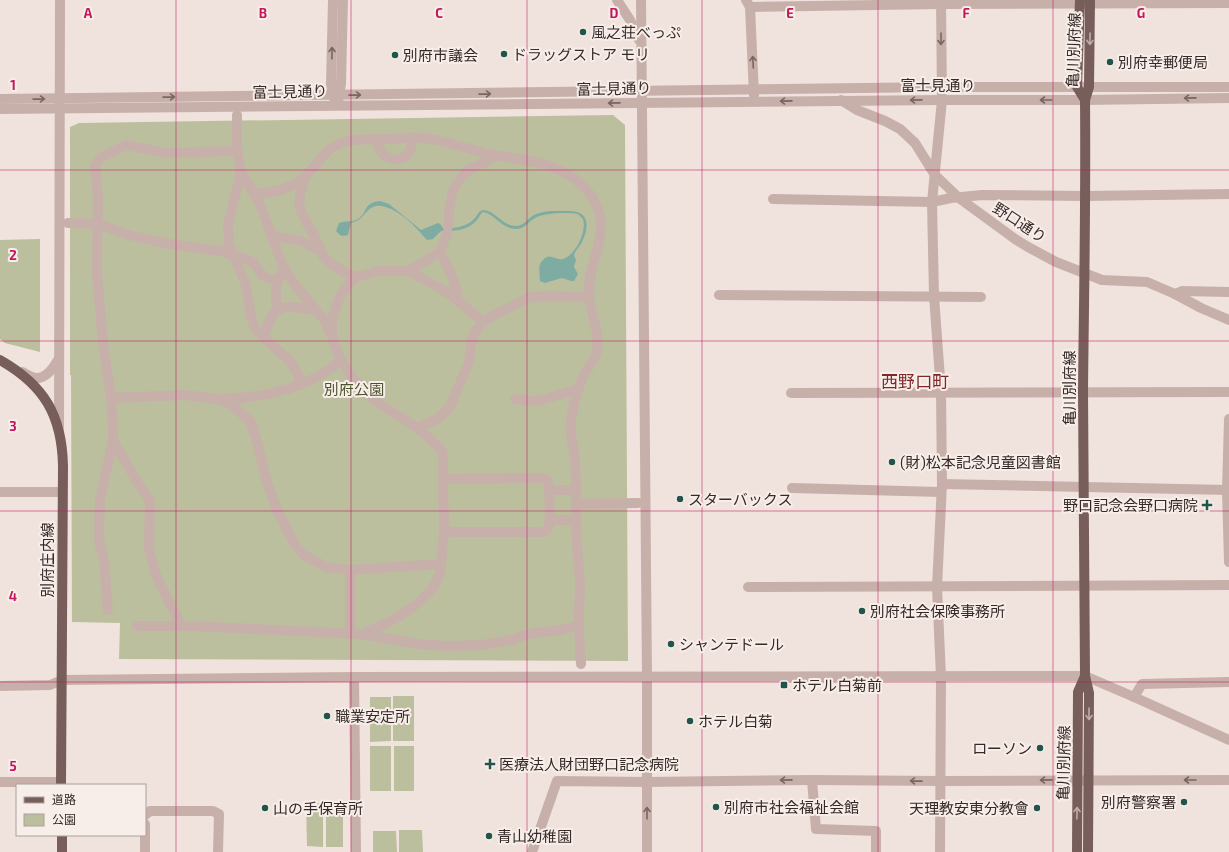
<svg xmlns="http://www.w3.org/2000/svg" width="1229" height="852" viewBox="0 0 1229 852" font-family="'Exo 2','Noto Sans JP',sans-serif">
  <rect width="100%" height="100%" fill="#f0e3dd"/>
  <g fill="#bbbf9e">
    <path d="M613,115L625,125L628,661L119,659L120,623L72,622L71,375H70V127L79,123Z"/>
    <path d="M40,239V352L5,343L0,339V240Z"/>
    <rect x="393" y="696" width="21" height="45"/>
    <path d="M370,697H391V741L370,742Z"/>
    <rect x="370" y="746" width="21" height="45"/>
    <rect x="394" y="746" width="20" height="45"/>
    <path d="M306,803H323V847L307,846Z"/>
    <path d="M343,803V847H326V804Z"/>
    <path d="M399,830H422L423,852H399Z"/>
    <path d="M373,831H396L397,852H373Z"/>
  </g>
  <path fill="#7eaca3" d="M380,201L389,204L421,230L438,223L440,224L443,228C452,229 466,227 473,220C478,216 477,211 484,210C497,212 502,226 516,226C525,226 528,217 536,214C546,210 557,211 567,211C589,210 590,225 582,242C580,246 575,251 574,255C574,257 576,259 576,261C575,263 574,265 574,267L578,274L574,281H571L562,278L545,283L540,281C540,273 537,265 543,260C550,252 555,261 563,259C576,255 587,231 583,219L578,214C568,212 546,213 537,217C529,220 526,229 516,229C500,228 495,214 483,212C479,215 479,219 475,222C466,231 453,231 441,231L433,239L427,240C423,236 420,232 416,228C408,219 386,201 373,207C364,211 364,220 351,223L348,235L343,236L340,235L336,231L339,223C345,220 352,223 358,219C369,212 362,203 380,201Z"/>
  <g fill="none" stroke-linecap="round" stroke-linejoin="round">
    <g stroke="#c8b0aa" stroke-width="10">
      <path d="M333,0L331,84L335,102"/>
      <path d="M617,0L630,20L639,40"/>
      <path d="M641,0L647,677V852"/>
      <path d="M746,0L750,7L754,95"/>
      <path d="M750,7L941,4L1229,3"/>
      <path d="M0,99L941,87H1229"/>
      <path d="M841,100L857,110L885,121L900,129L915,143L935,175L959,198L1015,239L1028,247L1056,262L1102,280L1147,282L1175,294L1201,308L1229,320"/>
      <path d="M338,102L341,84L343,0"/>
      <path d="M0,109L942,100H1085L1229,98"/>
      <path d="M237,115V151L241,172L228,225L229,244L246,285L251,317L255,328L264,338L289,360L297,372L301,385"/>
      <path d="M377,139C378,146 380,152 385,156C395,163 409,159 411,147C412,144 411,141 411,138"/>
      <path d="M241,172L260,204L283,267L296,286L325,321L330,333"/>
      <path d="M305,177L300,195L299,206L304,218L315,237L323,256L331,264L348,274L357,277L378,271H409L450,294L483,322L494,315L530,297L547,296L589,297"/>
      <path d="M254,194C280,192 296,188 313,168C319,161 325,153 332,148C350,136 368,140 388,139C400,139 413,136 425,138C447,141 471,150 493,155"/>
      <path d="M773,199L932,202L951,198L982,195L1085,196L1229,194"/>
      <path d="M68,223L99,224L129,235L168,244L220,251L249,260L254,263L263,276L276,281"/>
      <path d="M448,227C450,203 449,183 472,168C479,164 488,163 493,155C531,160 575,165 595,202C612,235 587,261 589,294C590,313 600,330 597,350C595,361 586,369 582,379C576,393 572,408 571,423C570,437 573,446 575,459C576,465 575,471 576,477C576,491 576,505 576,519C576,542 579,564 580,586C580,599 578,612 579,625C579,638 580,651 581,664"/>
      <path d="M272,236L302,241L319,250"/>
      <path d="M440,252C449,268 456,282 458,301"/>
      <path d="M409,271L440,252L447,233"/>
      <path d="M357,277C341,289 338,299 333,317C330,332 333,345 340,358C349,374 360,390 374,400C395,415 418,425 436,445C437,446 441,449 442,451C444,457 443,472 443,479L543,478L546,479L549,484C549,493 551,518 549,526C548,529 546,531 543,532H444L440,574C431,602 388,624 362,634"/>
      <path d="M1175,294L1182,291L1229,292"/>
      <path d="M719,295L981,297"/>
      <path d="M277,310C276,298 274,286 280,275"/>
      <path d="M264,338C272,301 284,305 316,310"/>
      <path d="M22,372C26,374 32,378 37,378C47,378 54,367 58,360"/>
      <path d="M791,393L1229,392"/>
      <path d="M111,398L185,395L216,399L231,404L250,421L256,438L267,482L277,510L295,545L304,555L326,567L350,570V634"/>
      <path d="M222,399C253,399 297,390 324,373C330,369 336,364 341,360"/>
      <path d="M515,399L530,401L541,400L578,389"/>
      <path d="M1229,419L1227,490L1229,562"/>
      <path d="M59,427L60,0"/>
      <path d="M417,428L437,419L450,407L469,362L471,343L474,333L483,322"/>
      <path d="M113,440L139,485L150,501L149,549L156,575L181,626"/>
      <path d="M443,479L444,532"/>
      <path d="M942,484L1229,490"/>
      <path d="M792,488L941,492"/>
      <path d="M549,490H576"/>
      <path d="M0,492H62"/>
      <path d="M576,504L638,503"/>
      <path d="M549,520H576"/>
      <path d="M350,570L441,564"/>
      <path d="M748,587L1229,585"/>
      <path d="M108,610L104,561L100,545L99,532L100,500L113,440V429L111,398L103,343L97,273L98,195L95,166L100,158L126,145L165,153L237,151"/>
      <path d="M137,626H189L362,634L417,644L448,646L482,645L511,640L522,636L534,633L562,630L579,625"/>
      <path d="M354,677L356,852"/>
      <path d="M0,686L50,685L62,680L354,677L1085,676L1134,697L1229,740"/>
      <path d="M1134,697L1142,684L1229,682"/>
      <path d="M812,780L816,829L876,831V852"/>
      <path d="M0,782H56"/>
      <path d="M145,815L150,811H213L219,814L218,852"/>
      <path d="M145,824V852"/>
      <path d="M532,852L557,781L647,782L812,780L942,781L1229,780"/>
      <path d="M940,852L941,677L937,587L942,484L941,392L934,296L932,202L942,100L941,0"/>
    </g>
    <g stroke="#775e5b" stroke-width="10">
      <path d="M1080,0L1077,87L1085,100"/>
      <path d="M0,360C44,385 62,415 63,466L61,785"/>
      <path d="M62,835V852"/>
      <path d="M1077,852L1078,692L1085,676"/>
      <path d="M1088,852L1089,693L1085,676C1085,581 1083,486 1083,391C1084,294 1086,197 1085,100L1089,87L1090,0"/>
    </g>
  </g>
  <defs><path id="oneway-shaft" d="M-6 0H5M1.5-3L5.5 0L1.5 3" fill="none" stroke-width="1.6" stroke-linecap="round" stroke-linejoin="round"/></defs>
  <g stroke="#786663">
    <use href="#oneway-shaft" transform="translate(941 39) rotate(90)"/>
    <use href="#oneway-shaft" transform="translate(332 53) rotate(-89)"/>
    <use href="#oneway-shaft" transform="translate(753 62) rotate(-93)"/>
    <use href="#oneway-shaft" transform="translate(485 94) rotate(-1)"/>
    <use href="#oneway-shaft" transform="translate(355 95) rotate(-1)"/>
    <use href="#oneway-shaft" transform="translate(169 97) rotate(-1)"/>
    <use href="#oneway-shaft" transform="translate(1190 98) rotate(179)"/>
    <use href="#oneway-shaft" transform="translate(39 99) rotate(-1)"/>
    <use href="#oneway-shaft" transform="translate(916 100) rotate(179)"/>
    <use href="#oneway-shaft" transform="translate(1046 100) rotate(-180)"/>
    <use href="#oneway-shaft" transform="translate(786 101) rotate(179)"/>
    <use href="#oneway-shaft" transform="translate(614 103) rotate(179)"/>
    <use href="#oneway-shaft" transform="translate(786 780) rotate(179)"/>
    <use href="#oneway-shaft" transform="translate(1046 780) rotate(179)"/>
    <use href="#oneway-shaft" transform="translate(1190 780) rotate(180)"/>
    <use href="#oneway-shaft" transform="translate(916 781) rotate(-179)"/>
    <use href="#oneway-shaft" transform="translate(647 813) rotate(-90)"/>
  </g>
  <g stroke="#beada9">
    <use href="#oneway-shaft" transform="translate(1090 39) rotate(91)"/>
    <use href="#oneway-shaft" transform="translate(1089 714) rotate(90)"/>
    <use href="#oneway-shaft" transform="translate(1077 813) rotate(-89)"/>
  </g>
  <path fill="none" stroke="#c2185b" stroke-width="1" stroke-opacity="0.55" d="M176,0V852M351,0V852M527,0V852M702,0V852M878,0V852M1053,0V852M0,170H1229M0,341H1229M0,511H1229M0,682H1229"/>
  <g fill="#21544b" stroke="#f8eee9" stroke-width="1.5">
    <circle cx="583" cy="32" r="4"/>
    <circle cx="504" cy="54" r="4"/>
    <circle cx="395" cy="55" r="4"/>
    <circle cx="1110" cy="62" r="4"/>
    <circle cx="892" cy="462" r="4"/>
    <circle cx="680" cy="499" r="4"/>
    <path d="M1205 499h4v4h4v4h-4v4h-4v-4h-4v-4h4z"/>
    <circle cx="862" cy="611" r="4"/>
    <circle cx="671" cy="644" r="4"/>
    <rect x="780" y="681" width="8" height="8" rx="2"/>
    <circle cx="327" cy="716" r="4"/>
    <circle cx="690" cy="721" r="4"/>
    <circle cx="1040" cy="748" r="4"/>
    <path d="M488 758h4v4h4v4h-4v4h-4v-4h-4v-4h4z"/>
    <circle cx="1184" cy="802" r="4"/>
    <circle cx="716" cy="807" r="4"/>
    <circle cx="265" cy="808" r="4"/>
    <circle cx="1037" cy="808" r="4"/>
    <circle cx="489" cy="836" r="4"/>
  </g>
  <g text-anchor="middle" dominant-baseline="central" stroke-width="4" stroke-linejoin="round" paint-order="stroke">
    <g font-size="15" fill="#362a29" stroke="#f8eee9" text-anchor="start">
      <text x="591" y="32">風之荘べっぷ</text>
      <text x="512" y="54">ドラッグストア モリ</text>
      <text x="403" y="55">別府市議会</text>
      <text x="1118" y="62">別府幸郵便局</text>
      <text x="900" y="462">(財)松本記念児童図書館</text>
      <text x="688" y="499">スターバックス</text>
      <text x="1198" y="505" text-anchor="end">野口記念会野口病院</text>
      <text x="870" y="611">別府社会保険事務所</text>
      <text x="679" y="644">シャンテドール</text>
      <text x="792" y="685">ホテル白菊前</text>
      <text x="335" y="716">職業安定所</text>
      <text x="698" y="721">ホテル白菊</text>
      <text x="1032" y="748" text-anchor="end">ローソン</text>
      <text x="499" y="764">医療法人財団野口記念病院</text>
      <text x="1176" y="802" text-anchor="end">別府警察署</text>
      <text x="724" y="807">別府市社会福祉会館</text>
      <text x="273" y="808">山の手保育所</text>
      <text x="1029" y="808" text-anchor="end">天理教安東分教會</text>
      <text x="497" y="836">青山幼稚園</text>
    </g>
    <g font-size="15" fill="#362a29" stroke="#f8eee9">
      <text transform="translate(1073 50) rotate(-88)">亀川別府線</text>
      <text x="938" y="85">富士見通り</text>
      <text transform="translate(614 88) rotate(-1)">富士見通り</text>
      <text transform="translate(290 91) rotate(-1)">富士見通り</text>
      <text transform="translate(1020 222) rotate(33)">野口通り</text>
      <text transform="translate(1069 388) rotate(-90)">亀川別府線</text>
      <text transform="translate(47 560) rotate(-90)">別府庄内線</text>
      <text transform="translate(1063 763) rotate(-89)">亀川別府線</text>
    </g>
    <g font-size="15" fill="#4e522e" stroke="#f8eee9">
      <text x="354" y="389">別府公園</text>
    </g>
    <g font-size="17" fill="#7f2828" stroke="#f8eee9">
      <text x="915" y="381">西野口町</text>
    </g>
  </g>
  <g font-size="13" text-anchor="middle" font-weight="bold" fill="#c2185b" stroke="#f8eee9" stroke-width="4" stroke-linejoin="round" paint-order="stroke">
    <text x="88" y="18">A</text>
    <text x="263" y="18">B</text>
    <text x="439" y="18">C</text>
    <text x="614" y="18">D</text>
    <text x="790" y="18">E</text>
    <text x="966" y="18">F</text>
    <text x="1141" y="18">G</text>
    <text x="13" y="90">1</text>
    <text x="13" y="260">2</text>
    <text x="13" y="431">3</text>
    <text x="13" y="601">4</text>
    <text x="13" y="771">5</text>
  </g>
  <rect x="16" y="784" width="130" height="52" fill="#f8eee9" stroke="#aaa09c"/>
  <rect x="24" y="797" width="20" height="6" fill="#775e5b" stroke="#aaa09c"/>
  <text x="52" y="804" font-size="12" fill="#362a29">道路</text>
  <rect x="24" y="814" width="20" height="12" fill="#bbbf9e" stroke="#aaa09c"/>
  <text x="52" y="824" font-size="12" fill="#362a29">公園</text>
</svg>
